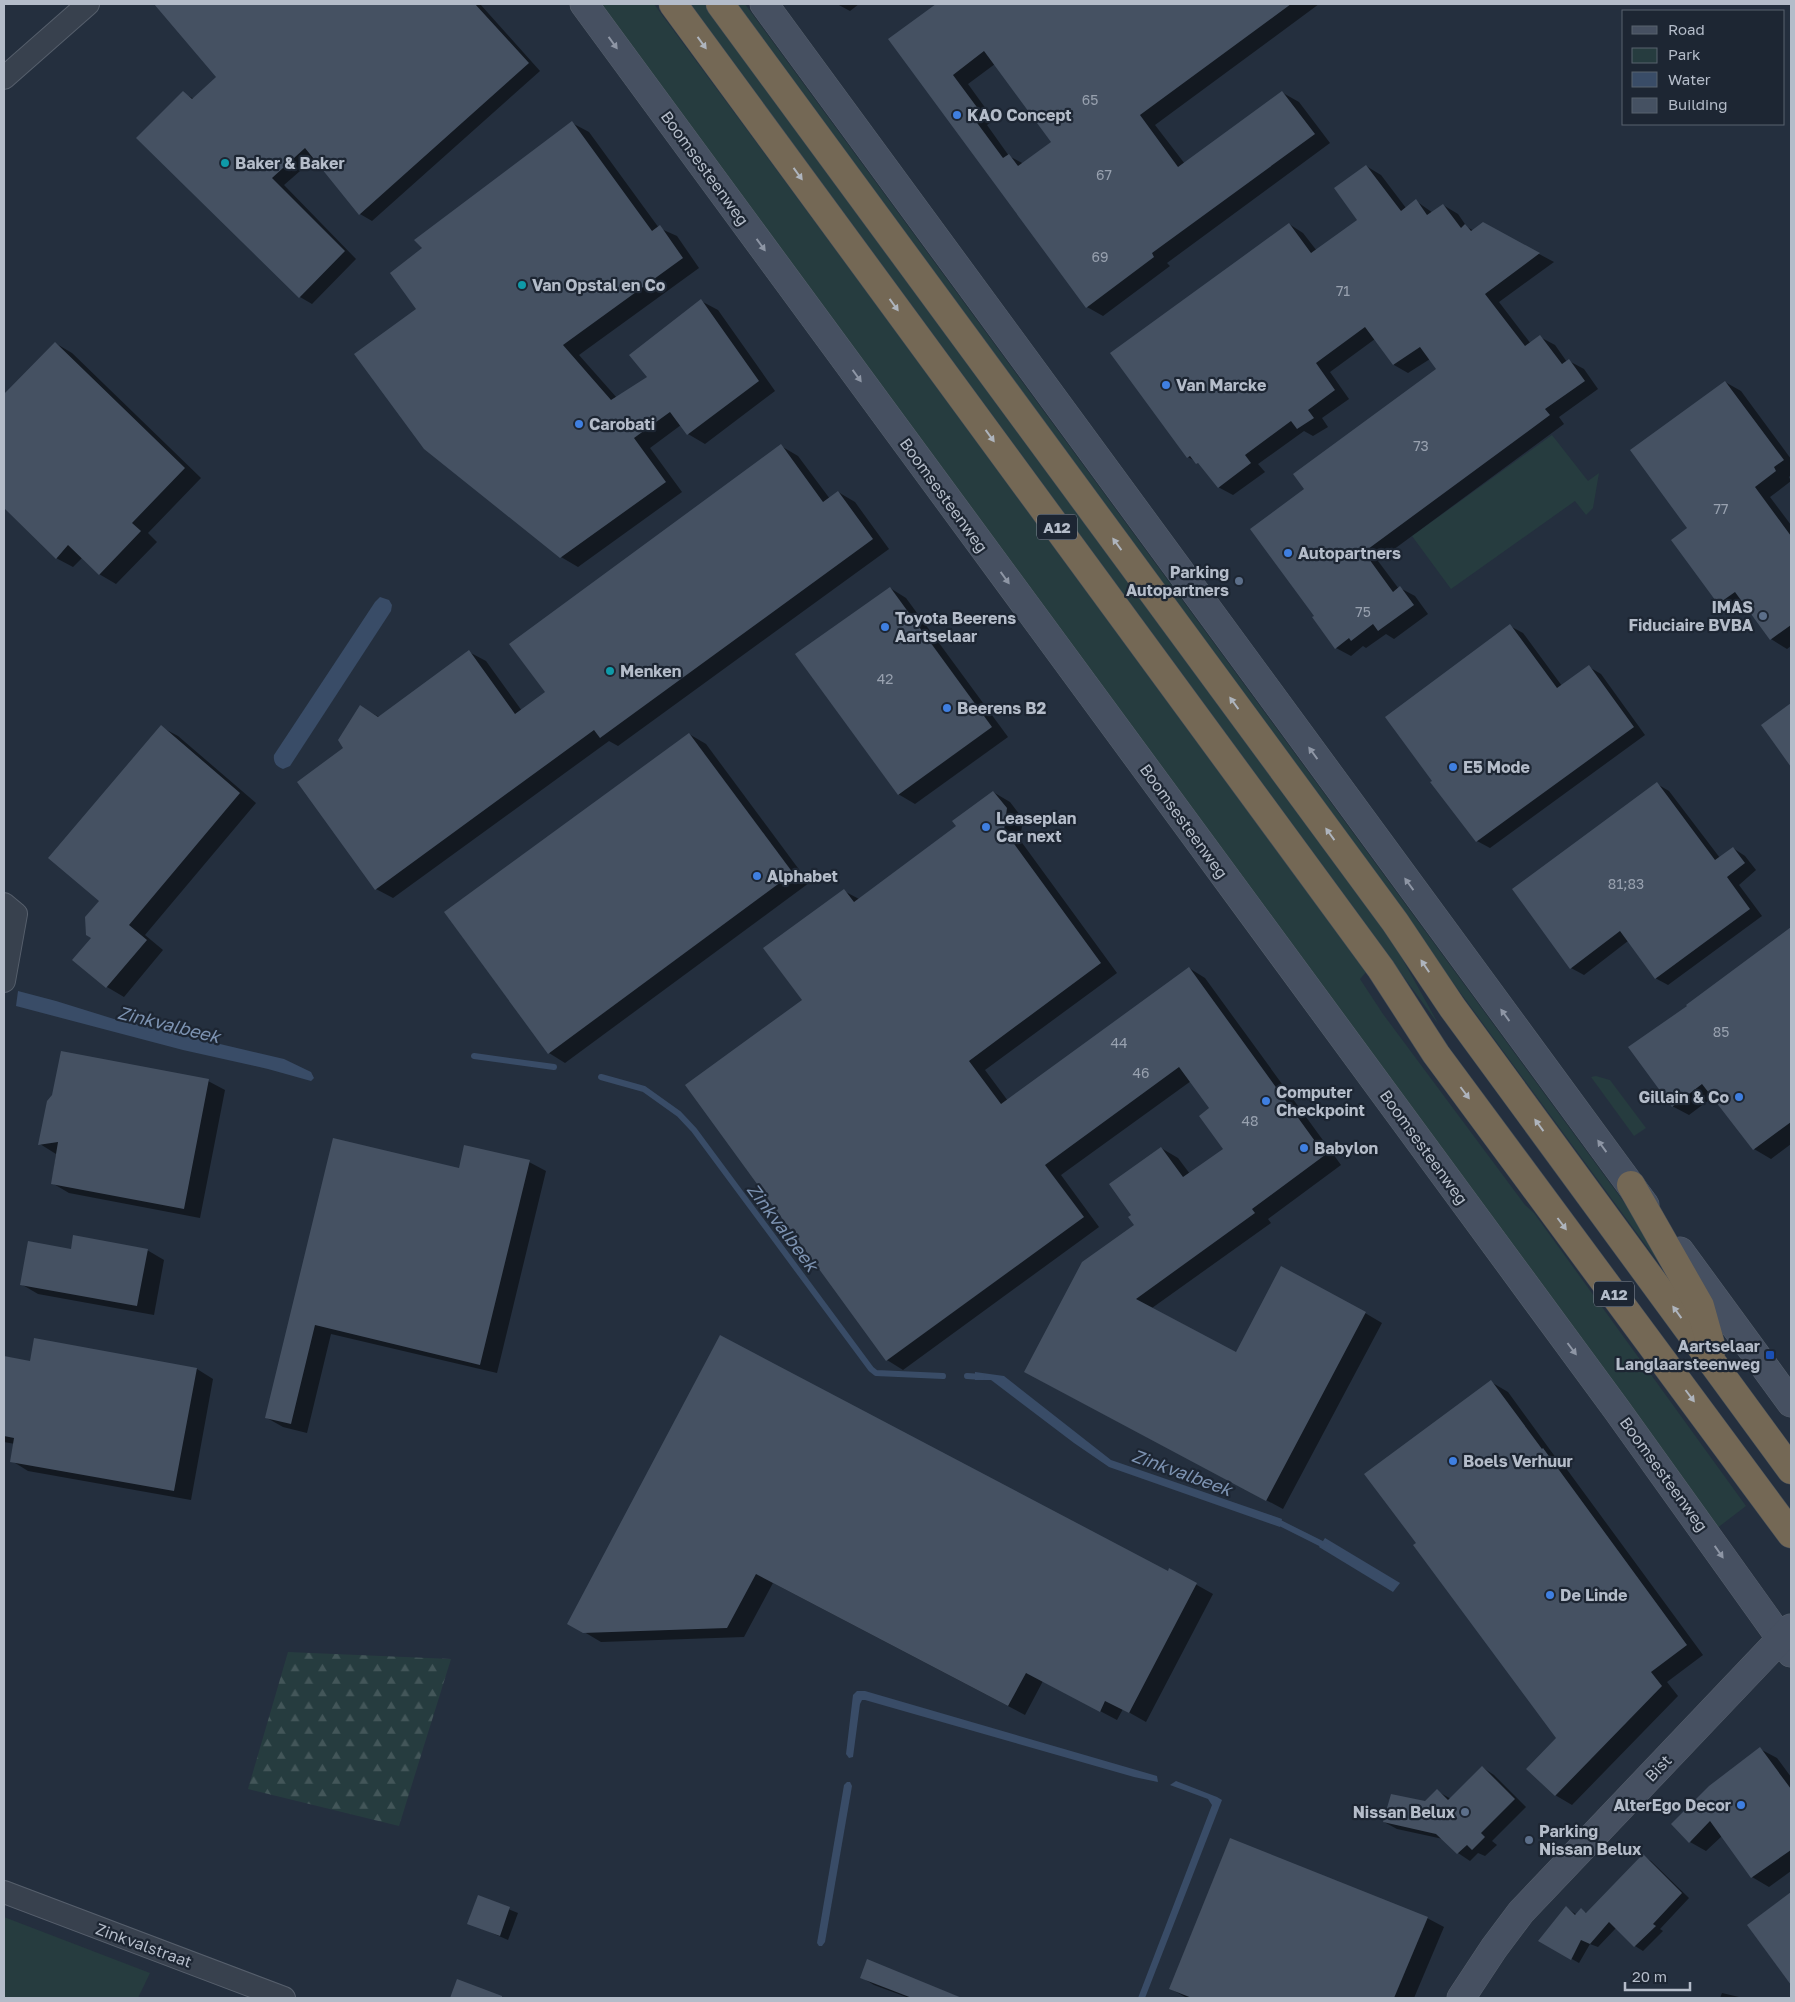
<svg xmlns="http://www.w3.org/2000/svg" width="1795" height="2002" viewBox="0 0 1795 2002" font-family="'Golos Text',sans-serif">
  <defs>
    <pattern id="forest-firs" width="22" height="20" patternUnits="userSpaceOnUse" patternTransform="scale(1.25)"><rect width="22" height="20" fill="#263c3f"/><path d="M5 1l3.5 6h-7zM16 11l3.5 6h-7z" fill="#435659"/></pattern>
  </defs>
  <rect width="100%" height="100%" fill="#242f3e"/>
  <g fill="#263c3f">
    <path d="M599,4H654L1368,970L1360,979L1383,1014L1525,1205L1534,1213L1746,1506L1716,1529Z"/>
    <path d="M689,4H704L1388,933L1439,1025Z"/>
    <path d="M734,4H745L1670,1265L1664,1270Z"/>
    <path d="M1552,435L1588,481L1599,473L1593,508L1586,515L1575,501L1451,589L1412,536Z"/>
    <path d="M1596,1076L1610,1080L1646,1128L1634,1136L1591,1077Z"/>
    <path d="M4,1917L150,1973L138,1998H4Z"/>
  </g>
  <path fill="url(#forest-firs)" d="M288,1652L451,1659L399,1826L248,1789Z"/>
  <g fill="#394c67">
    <path d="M380,597L389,600L392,605L391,611L290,766L283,769C277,767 273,763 274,755L375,602Z"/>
    <path d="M18,991L56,1001L114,1019L284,1059L311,1072L314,1078L311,1081L268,1069L183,1050L16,1006Z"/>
    <path d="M975,1372L1004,1376L1111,1460L1282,1519L1280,1527L1109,1467L1074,1443L995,1383L991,1380H975Z"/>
    <path d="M1325,1538L1400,1583L1393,1592L1319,1547Z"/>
    <path d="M857,1691H865L1157,1776L1158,1782L1134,1777L865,1700H862L860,1704L853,1757L849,1758L846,1754L853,1695Z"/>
    <path d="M1176,1781L1217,1797L1222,1800L1145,1998H1138L1212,1805L1208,1799L1170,1785Z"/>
    <path d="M847,1782H850L852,1786L825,1942L822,1946H819L817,1943L844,1785Z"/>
  </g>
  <g fill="#0007" fill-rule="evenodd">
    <path d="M155,4H480L540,71L372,221L360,214L315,158L284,185L356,259L312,304L300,297L138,138L183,93L194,99L218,77Z"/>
    <path d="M837,4H859L850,11Z"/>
    <path d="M938,4H1319L1155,125L1185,164L1283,93L1299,102L1330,143L1167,263L1170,266L1103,316L1087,307L890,39ZM995,64L1052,142L1024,164L1009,156L987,125L994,120L968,84Z"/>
    <path d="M572,123L589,132L659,228L677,236L699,268L579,355L617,398L649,377L701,301L718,310L775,391L705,444L688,434L681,425L650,448L682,492L578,567L561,557L418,309L423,248Z"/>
    <path d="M1366,166L1381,175L1406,208L1416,201L1433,213L1443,205L1458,214L1467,227L1474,231L1483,224L1554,262L1499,302L1531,344L1540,337L1555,345L1567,362L1569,361L1584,369L1598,389L1559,417L1564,424L1378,561L1399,589L1400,588L1415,596L1428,614L1394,639L1386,634L1366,648L1363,646L1351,656L1336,648L1306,489L1438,370L1430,359L1408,373L1394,365L1375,339L1330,372L1349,399L1322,418L1328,427L1313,436L1304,431L1258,464L1265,472L1233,495L1218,487L1203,466L1188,457L1289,224L1303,233L1317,251L1358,220Z"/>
    <path d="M55,343L72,353L201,478L148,533L157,542L116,584L99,574L82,558L73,567L56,558L4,507V396Z"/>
    <path d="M1725,382L1741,391L1791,459V475L1789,477L1791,481L1770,497L1791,525V646L1787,649L1771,639L1745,604L1735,612L1719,603L1689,529Z"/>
    <path d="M781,446L798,456L830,499L838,492L855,502L889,549L618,746L609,741L393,898L376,889L345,748L361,707L379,717L469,652L486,661L522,711L547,693Z"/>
    <path d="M890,588L906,598L1008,737L915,804L898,794Z"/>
    <path d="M1510,626L1523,633L1562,686L1589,667L1601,674L1645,735L1490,848L1477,841L1432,783Z"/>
    <path d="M1791,704V764L1763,725Z"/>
    <path d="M161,727L178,736L256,803L145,935L163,950L124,997L107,987L74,960L93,938L101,901Z"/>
    <path d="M689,734L706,744L809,883L565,1063L549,1053Z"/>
    <path d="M1657,784L1669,791L1720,858L1733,848L1745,856L1756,870L1739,885L1762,916L1668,985L1655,978L1628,941L1584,975L1571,968Z"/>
    <path d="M993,792L1010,802L1023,819L1020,840L1117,973L985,1070L1008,1101L1189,968L1205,978L1341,1165L1268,1219L1271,1223L1152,1308L1236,1353L1365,1313L1382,1323L1283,1509L1042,1381L1136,1225L1133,1215L1161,1148L1178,1158L1190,1174L1225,1150L1211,1108L1191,1081L1061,1175L1099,1227L903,1370L887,1360L804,1000L844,891L859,899L957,826Z"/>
    <path d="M1791,929V1144L1771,1159L1754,1149L1713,1097L1689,1115L1672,1106L1689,1007L1688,1005Z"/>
    <path d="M208,1081L225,1090L200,1218L69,1193L52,1183L56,1154L40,1144Z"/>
    <path d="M334,1140L459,1170L529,1162L546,1171L497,1373L331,1334L307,1433L283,1427L267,1418Z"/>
    <path d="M72,1250H147L164,1260L154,1315L38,1294L21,1284Z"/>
    <path d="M720,1336L1168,1573L1170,1570L1213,1594L1146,1722L1123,1709L1117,1720L1043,1681L1025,1715L773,1583L744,1637L601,1642L569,1623Z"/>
    <path d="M4,1357L31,1362L197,1369L213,1379L191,1500L28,1471L12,1461L15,1444L4,1442Z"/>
    <path d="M1491,1382L1508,1392L1556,1458L1560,1460L1703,1655L1667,1682L1678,1696L1572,1805L1555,1795L1557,1738Z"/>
    <path d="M1760,1749L1777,1758L1791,1777V1871L1769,1887L1752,1877L1722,1836L1706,1851L1690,1842Z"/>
    <path d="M1482,1767L1494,1775L1526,1807L1492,1841L1497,1845L1485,1856L1478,1853L1470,1861L1458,1853L1443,1839L1397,1829L1384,1822L1426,1803L1437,1791L1451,1799Z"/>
    <path d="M1643,1856L1651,1861L1689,1898L1660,1929L1663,1931L1643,1951L1635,1946L1616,1928L1598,1947L1590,1944L1579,1963L1540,1941L1567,1908L1577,1915L1581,1910L1588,1914Z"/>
    <path d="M1791,1894V1983L1748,1925Z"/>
    <path d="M479,1897L518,1913L508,1940L469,1923Z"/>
    <path d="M1427,1918L1444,1927L1414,1998H1187L1171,1989Z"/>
    <path d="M868,1961L961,1998H909L874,1985L861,1977Z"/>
    <path d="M1722,1993L1739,1997L1740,1998H1720Z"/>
  </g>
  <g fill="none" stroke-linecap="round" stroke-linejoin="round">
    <g stroke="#394c67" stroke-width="6">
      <path d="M474,1056L554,1067"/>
      <path d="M601,1077L644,1089L679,1114L694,1130L871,1369L876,1373L943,1376"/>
      <path d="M967,1376L982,1377"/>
      <path d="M1274,1520L1328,1547"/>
    </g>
  </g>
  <g fill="#455162" fill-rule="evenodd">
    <path d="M154,4H475L529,63L359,215L305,148L272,178L345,251L299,298L136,138L183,91L192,99L216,77Z"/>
    <path d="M936,4H1291L1140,115L1178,167L1282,91L1315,134L1152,253L1154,257L1086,308L888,39ZM984,51L1051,142L1018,166L1009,154L1003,158L972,116L979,110L953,75Z"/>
    <path d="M572,121L652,231L660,225L683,258L563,345L611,400L647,377L629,355L701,299L759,381L687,435L670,412L634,438L666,482L560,558L424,449L354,354L416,309L390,273L422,248L414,240Z"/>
    <path d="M1366,165L1401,211L1416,199L1427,215L1443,204L1461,228L1465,224L1471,231L1483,222L1540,253L1485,294L1525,346L1540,335L1562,364L1569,359L1585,381L1545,409L1550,415L1364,552L1393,592L1400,586L1414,605L1378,631L1373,624L1351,641L1349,638L1335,649L1312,617L1314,616L1250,529L1304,489L1293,474L1436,369L1420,347L1393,365L1365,327L1316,363L1335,390L1308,410L1314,418L1297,429L1291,421L1245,455L1251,463L1218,488L1198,463L1196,464L1190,456L1187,458L1110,353L1289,223L1311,253L1357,220L1334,188Z"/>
    <path d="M55,342L185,468L132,523L141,531L99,575L68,545L56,559L4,508V394Z"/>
    <path d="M1725,381L1784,460L1774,467L1776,471L1755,487L1791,536V625L1770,640L1735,592L1718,604L1671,540L1687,528L1630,450Z"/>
    <path d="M781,444L823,502L838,491L873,539L600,738L594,730L375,890L297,782L343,748L338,740L360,705L378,717L469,650L515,714L545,692L509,644Z"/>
    <path d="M890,587L992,727L898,795L795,654Z"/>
    <path d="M1510,624L1557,688L1589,665L1634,727L1476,842L1430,782L1432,781L1385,717Z"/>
    <path d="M1791,703V767L1761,725Z"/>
    <path d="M161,725L240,793L129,925L147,940L106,988L72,960L91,938L86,935L85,917L99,901L48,858Z"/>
    <path d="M689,733L793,873L548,1054L444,912Z"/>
    <path d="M1657,782L1715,860L1733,847L1745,863L1727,877L1750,909L1655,979L1620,931L1570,969L1512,889Z"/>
    <path d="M993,791L1007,808L1004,830L1101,963L969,1061L1001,1104L1189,967L1325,1155L1252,1209L1255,1213L1136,1299L1236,1352L1281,1266L1366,1312L1266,1501L1024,1372L1082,1262L1134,1225L1128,1217L1131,1215L1109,1184L1161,1147L1183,1177L1223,1149L1199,1116L1209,1108L1179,1067L1045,1165L1084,1217L886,1361L685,1085L802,1000L763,948L844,889L854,902L956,826L952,821Z"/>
    <path d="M1791,927V1122L1753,1150L1702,1084L1672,1107L1628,1047L1687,1006L1686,1005Z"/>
    <path d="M61,1051L209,1079L184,1209L51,1184L58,1142L38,1145L47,1101L52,1095Z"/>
    <path d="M333,1138L459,1168L464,1145L530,1160L480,1365L315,1325L291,1424L265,1418Z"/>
    <path d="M73,1235L148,1249L137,1306L20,1285L28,1241L71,1249Z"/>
    <path d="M720,1335L1168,1571L1169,1568L1197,1583L1129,1713L1105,1701L1100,1712L1026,1673L1008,1706L756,1574L727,1628L583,1633L567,1624Z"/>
    <path d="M34,1338L197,1368L174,1491L10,1462L14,1438L4,1436V1356L30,1361Z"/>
    <path d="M1491,1380L1542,1449L1543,1448L1687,1645L1651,1672L1662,1686L1555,1796L1526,1769L1556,1738L1413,1545L1416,1543L1364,1474Z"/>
    <path d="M1760,1747L1791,1789V1850L1751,1878L1710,1821L1689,1843L1671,1824L1709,1786Z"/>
    <path d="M1482,1766L1515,1799L1481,1833L1485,1837L1472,1850L1467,1845L1457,1854L1436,1834L1383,1822L1391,1794L1425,1801L1437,1789L1448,1800Z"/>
    <path d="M1230,1838L1428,1917L1394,1998H1192L1169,1989Z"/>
    <path d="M1643,1854L1682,1893L1653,1924L1656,1926L1634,1947L1609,1922L1590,1944L1581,1940L1571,1960L1538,1941L1566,1906L1575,1915L1581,1908L1586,1913Z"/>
    <path d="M1791,1892V1985L1747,1925Z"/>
    <path d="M478,1895L510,1907L500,1936L467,1924Z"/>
    <path d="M867,1959L962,1998H912L860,1978Z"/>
    <path d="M457,1979L502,1996V1998H450Z"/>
  </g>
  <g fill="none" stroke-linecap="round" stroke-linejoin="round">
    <defs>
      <g id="street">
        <path d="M4,78L88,4"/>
        <path d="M4,904L16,914L4,981"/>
        <path d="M4,1892L284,1998"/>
      </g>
      <g id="secondary">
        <path d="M584,4L1617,1410L1791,1653"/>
        <path d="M764,4L1645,1205"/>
        <path d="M1680,1251L1791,1403"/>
        <path d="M1461,1998L1494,1948L1521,1912L1791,1628"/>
      </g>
      <g id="highway">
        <path d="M673,4L1381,969L1436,1054L1791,1534"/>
        <path d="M720,4L1395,922L1452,1007L1791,1470"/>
        <path d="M1631,1185L1700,1306L1712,1349"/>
      </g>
    </defs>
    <use href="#street" stroke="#565f6c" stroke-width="24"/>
    <use href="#secondary" stroke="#565f6c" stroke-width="29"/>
    <use href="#highway" stroke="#434c59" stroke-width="29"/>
    <use href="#street" stroke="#38414e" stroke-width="22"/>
    <use href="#secondary" stroke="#465061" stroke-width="28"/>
    <use href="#highway" stroke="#746855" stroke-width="28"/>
  </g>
  <defs><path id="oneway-solid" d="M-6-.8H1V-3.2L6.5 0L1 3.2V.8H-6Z" transform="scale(1.25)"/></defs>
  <g fill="#8e96a5">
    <use href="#oneway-solid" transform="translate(613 43) rotate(54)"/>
    <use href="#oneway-solid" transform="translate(761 245) rotate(54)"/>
    <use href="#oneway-solid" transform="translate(857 376) rotate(54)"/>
    <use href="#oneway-solid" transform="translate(1005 578) rotate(54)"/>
    <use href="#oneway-solid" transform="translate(1313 753) rotate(-126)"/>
    <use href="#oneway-solid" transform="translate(1409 884) rotate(-126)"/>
    <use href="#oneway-solid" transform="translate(1505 1015) rotate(-126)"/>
    <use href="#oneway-solid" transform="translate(1602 1146) rotate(-126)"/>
    <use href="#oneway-solid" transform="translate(1572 1349) rotate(53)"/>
    <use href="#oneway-solid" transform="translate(1719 1552) rotate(55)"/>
  </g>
  <g fill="#aeb4bd">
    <use href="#oneway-solid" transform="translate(702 43) rotate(54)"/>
    <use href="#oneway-solid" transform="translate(798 174) rotate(54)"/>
    <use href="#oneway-solid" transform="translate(894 305) rotate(54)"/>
    <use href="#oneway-solid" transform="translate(990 436) rotate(54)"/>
    <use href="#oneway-solid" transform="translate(1117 544) rotate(-126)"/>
    <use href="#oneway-solid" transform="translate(1234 703) rotate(-126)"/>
    <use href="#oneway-solid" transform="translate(1330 834) rotate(-126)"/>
    <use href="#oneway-solid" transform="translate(1425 966) rotate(-124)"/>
    <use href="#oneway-solid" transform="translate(1465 1093) rotate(53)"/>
    <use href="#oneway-solid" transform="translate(1539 1125) rotate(-126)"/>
    <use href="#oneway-solid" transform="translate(1562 1224) rotate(53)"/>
    <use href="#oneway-solid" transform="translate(1677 1312) rotate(-126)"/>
    <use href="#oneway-solid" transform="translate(1690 1396) rotate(53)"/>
  </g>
  <g fill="#3f7fe0" stroke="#1d2633" stroke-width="2">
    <circle cx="957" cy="115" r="5"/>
    <circle cx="1166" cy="385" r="5"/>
    <circle cx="579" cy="424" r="5"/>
    <circle cx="1288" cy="553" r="5"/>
    <circle cx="885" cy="627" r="5"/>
    <circle cx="947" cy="708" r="5"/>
    <circle cx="1453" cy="767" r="5"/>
    <circle cx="986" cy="827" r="5"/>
    <circle cx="757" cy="876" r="5"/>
    <circle cx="1739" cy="1097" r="5"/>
    <circle cx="1266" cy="1101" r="5"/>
    <circle cx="1304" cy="1148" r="5"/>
    <circle cx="1453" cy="1461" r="5"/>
    <circle cx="1550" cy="1595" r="5"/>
    <circle cx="1741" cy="1805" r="5"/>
  </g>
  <g fill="#0f9aa8" stroke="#1d2633" stroke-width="2">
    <circle cx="225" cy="163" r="5"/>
    <circle cx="522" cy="285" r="5"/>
    <circle cx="610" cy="671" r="5"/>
  </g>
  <g fill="#5c6f8a" stroke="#1d2633" stroke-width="2">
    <circle cx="1239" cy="581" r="5"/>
    <circle cx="1763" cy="616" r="5"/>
    <circle cx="1465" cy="1812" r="5"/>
    <circle cx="1529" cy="1840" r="5"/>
  </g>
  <rect fill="#1a4fb4" stroke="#1d2633" stroke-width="2" x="1765" y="1350" width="10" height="10" rx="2.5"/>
  <g text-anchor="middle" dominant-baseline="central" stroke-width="4.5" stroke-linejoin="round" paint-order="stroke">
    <g font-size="14" fill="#98a1af">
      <text x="1090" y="99">65</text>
      <text x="1104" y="174">67</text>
      <text x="1100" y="256">69</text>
      <text x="1343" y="290">71</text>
      <text x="1421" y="445">73</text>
      <text x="1721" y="508">77</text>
      <text x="1363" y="611">75</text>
      <text x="885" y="678">42</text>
      <text x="1626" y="883">81;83</text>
      <text x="1721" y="1031">85</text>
      <text x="1119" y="1042">44</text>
      <text x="1141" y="1072">46</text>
      <text x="1250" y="1120">48</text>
    </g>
    <g fill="#1d2633" stroke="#878f9c" stroke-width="1">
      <rect x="1037" y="514.5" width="40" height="25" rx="4"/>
      <rect x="1594" y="1281.5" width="40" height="25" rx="4"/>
    </g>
    <g font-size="15" font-weight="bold" fill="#b4bcc9">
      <text x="1057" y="527">A12</text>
      <text x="1614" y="1294">A12</text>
    </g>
    <g font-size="16" font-weight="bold" fill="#b4bcc9" stroke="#1d2633" text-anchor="start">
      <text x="967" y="115">KAO Concept</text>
      <text x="235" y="163">Baker &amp; Baker</text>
      <text x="532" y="285">Van Opstal en Co</text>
      <text x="1176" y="385">Van Marcke</text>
      <text x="589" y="424">Carobati</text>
      <text x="1298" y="553">Autopartners</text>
      <text x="1229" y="572" text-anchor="end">Parking<tspan x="1229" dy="18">Autopartners</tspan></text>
      <text x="1753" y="607" text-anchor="end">IMAS<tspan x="1753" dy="18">Fiduciaire BVBA</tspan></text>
      <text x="895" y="618">Toyota Beerens<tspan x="895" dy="18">Aartselaar</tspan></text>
      <text x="620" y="671">Menken</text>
      <text x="957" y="708">Beerens B2</text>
      <text x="1463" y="767">E5 Mode</text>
      <text x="996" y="818">Leaseplan<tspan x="996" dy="18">Car next</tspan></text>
      <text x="767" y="876">Alphabet</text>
      <text x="1276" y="1092">Computer<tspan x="1276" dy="18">Checkpoint</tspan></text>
      <text x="1729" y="1097" text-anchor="end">Gillain &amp; Co</text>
      <text x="1314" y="1148">Babylon</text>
      <text x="1760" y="1346" text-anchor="end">Aartselaar<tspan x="1760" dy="18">Langlaarsteenweg</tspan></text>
      <text x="1463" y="1461">Boels Verhuur</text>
      <text x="1560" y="1595">De Linde</text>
      <text x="1731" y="1805" text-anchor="end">AlterEgo Decor</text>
      <text x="1455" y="1812" text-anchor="end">Nissan Belux</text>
      <text x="1539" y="1831">Parking<tspan x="1539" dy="18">Nissan Belux</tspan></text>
    </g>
    <g font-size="16" fill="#b4bcc9" stroke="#1d2633">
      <text transform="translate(705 168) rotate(54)">Boomsesteenweg</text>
      <text transform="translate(944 495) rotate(54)">Boomsesteenweg</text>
      <text transform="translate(1184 821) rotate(54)">Boomsesteenweg</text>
      <text transform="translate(1424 1147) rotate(54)">Boomsesteenweg</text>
      <text transform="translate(1664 1474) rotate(54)">Boomsesteenweg</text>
      <text transform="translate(1658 1768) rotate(-46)">Bist</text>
      <text transform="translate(144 1945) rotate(20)">Zinkvalstraat</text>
    </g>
    <g font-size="18" font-style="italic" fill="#7c92b1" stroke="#1d2633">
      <text transform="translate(169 1024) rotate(14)">Zinkvalbeek</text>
      <text transform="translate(783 1227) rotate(53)">Zinkvalbeek</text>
      <text transform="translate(1182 1472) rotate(20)">Zinkvalbeek</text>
    </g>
  </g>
  <rect width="1795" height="2002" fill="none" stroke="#b4bcc9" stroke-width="10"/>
  <rect x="1622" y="10" width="162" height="115" fill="#1d2633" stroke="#59626f"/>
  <rect x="1632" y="26" width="25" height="8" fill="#465061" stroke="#59626f"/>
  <text x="1668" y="35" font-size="15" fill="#b4bcc9">Road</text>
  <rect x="1632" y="48" width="25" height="15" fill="#263c3f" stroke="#59626f"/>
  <text x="1668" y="60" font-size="15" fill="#b4bcc9">Park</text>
  <rect x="1632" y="72" width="25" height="15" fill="#394c67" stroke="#59626f"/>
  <text x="1668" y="85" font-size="15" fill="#b4bcc9">Water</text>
  <rect x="1632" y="98" width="25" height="15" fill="#455162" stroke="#59626f"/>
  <text x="1668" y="110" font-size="15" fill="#b4bcc9">Building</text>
  <path d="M1625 1982v8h65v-8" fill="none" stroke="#b4bcc9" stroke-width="2.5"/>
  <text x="1632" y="1982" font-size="15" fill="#b4bcc9" stroke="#1d2633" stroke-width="4" paint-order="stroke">20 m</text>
</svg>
